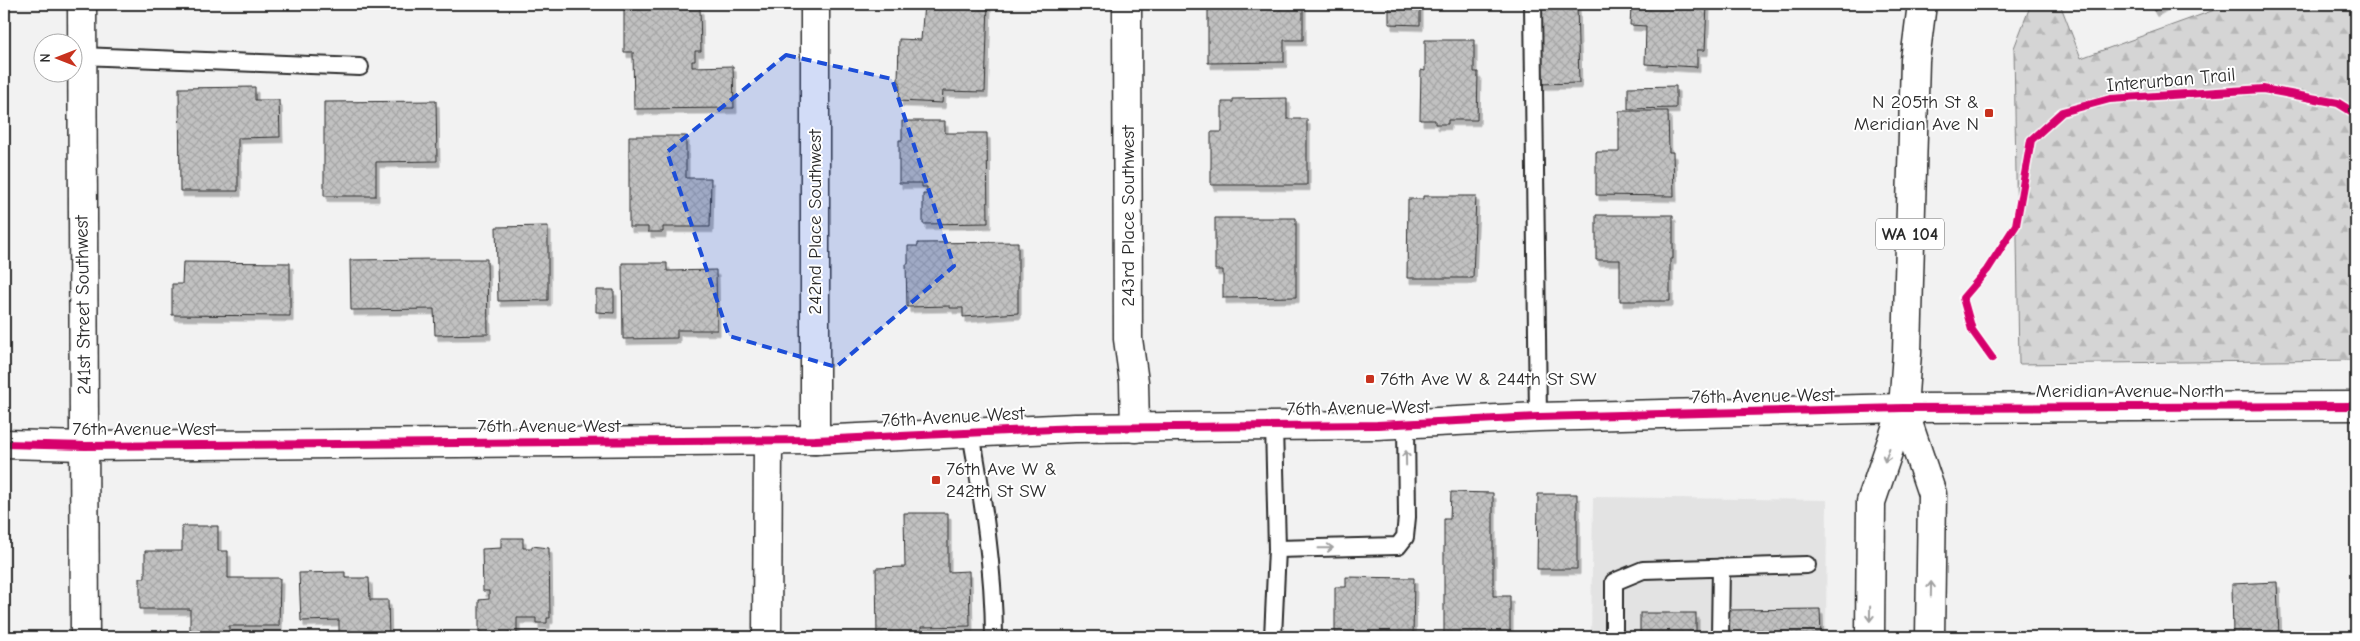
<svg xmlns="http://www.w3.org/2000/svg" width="2360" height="641" viewBox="0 0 2360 641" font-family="'Comic Neue',sans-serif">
  <defs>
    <pattern id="forest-firs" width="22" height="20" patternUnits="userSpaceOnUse" patternTransform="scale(1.25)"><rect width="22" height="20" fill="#d5d5d5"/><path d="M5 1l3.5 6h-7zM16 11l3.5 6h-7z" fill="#b7b7b7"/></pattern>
    <pattern id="building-cross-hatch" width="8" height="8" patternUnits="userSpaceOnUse" patternTransform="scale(1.25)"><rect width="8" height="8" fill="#c1c1c1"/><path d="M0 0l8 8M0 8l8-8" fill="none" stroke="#a6a6a6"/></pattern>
    <filter id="shadow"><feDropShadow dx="3" dy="5.5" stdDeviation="0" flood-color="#0004"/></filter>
  </defs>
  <rect width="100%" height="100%" fill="#f2f2f2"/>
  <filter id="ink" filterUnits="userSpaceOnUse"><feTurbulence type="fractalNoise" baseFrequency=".02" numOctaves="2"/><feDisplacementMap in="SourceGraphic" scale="10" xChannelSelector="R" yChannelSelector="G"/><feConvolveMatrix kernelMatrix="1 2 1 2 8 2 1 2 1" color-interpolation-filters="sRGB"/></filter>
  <g filter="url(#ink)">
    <path fill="#e3e3e3" d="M1593,497L1827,500L1826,637H1591Z"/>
    <path fill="url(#forest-firs)" stroke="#808080" d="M2031,4H2060L2081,58L2231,4H2356V360L2019,364L2014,48Z"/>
    <g fill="url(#building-cross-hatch)" stroke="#2b2b2b" filter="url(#shadow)">
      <path d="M924,4H988L985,92L943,91L942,103L899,101L900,82H898L899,39L921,40Z"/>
      <path d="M1208,4H1303V40H1284V62L1208,63Z"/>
      <path d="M1389,4H1420V25L1389,24Z"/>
      <path d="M1539,4H1577L1579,83L1540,84Z"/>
      <path d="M1647,4H1707L1705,50H1697V67L1645,64L1646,26L1630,25L1631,7L1647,8Z"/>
      <path d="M2150,4H2166L2154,11Z"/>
      <path d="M700,8L701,51H695V61H692V67L733,66L734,108L634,109L633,52H624V9Z"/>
      <path d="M1425,40H1474V72H1478L1477,120H1448V124H1435V120H1420L1421,70L1425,71Z"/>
      <path d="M1676,86V108L1628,109V87Z"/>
      <path d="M255,87V100H279L280,137L238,138V191H180L179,88Z"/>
      <path d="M1287,98V119H1307V185H1211V132H1222V102H1233V99Z"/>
      <path d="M436,101L437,161L376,162V196H324V102Z"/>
      <path d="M1619,111H1668L1669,152H1673L1674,196L1596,195V152H1619Z"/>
      <path d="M902,121H945V133H987L988,223L923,224V194H927V187H922V183H899V140H902Z"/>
      <path d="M629,136H686V178H711L710,227H663V232H648V227H629Z"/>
      <path d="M1423,196H1476L1473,278H1407L1408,199H1423Z"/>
      <path d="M1596,215H1673V259H1670V301H1620V260H1596Z"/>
      <path d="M1215,218H1296V297L1223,298V270H1215Z"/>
      <path d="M548,226V300L498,301L496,227Z"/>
      <path d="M1018,242V313L963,317V308H950V306L907,307L906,264H908V246H918V243Z"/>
      <path d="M435,259H487L488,334L435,335L434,309L351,310L350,260Z"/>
      <path d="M183,262L290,263V316L172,315V284H182Z"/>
      <path d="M622,263H667V271L716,270L717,330H677V338L623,339Z"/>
      <path d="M596,290H614V313L596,312Z"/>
      <path d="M1451,492L1493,493V596H1510V637H1444V519H1450Z"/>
      <path d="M1538,494H1577V569H1537Z"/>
      <path d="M904,513H948V572L969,571L970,626L921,627V637H877L876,568L905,567Z"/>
      <path d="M182,526H218V551H228V578H280L279,626H229V637H190V609H140V578H145V551H182Z"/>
      <path d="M501,538H523V548H532V546L549,548L550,618H547V623H536V618H517V637H479V600L489,599V591H483L482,549L501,548Z"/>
      <path d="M345,572V578H369L370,600H388L389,637H339V620L301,621L299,573Z"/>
      <path d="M1346,577L1414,578L1413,637H1335V587H1346Z"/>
      <path d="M2277,582L2279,637H2233L2232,584Z"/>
      <path d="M1820,609L1821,637H1729V610Z"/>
      <rect x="1640" y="613" width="56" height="24"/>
    </g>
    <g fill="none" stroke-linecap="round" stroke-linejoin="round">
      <defs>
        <g id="service">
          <path d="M1533,4L1538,417"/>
          <path d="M81,56L360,67"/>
          <path d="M971,433C983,500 994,569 994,637"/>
          <path d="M1277,549L1398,546L1405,537L1407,517L1406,424"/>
          <path d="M1273,637L1277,549L1274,426"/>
          <path d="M1614,637V582L1643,570L1807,565"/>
          <path d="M1720,637L1721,567"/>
        </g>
        <g id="minor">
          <path d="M82,4L85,637"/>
          <path d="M815,4V440"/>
          <path d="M1127,4L1128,339L1134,382L1135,428"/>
          <path d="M767,637L768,440"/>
        </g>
        <path id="tertiary" d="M4,444L85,446L815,440L1075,428L1377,425L1538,417L1903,408L2356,406"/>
        <g id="primary">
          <path d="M1903,408L1932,494L1930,637"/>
          <path d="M1870,637L1871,502L1903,408L1907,353L1915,60L1922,4"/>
        </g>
      </defs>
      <use href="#service" stroke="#2b2b2b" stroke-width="20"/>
      <use href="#minor" stroke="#2b2b2b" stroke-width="31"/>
      <use href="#tertiary" stroke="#2b2b2b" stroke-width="31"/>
      <use href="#primary" stroke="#2b2b2b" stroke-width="31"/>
      <path stroke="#2b2b2b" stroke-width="3" stroke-dasharray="1 4" stroke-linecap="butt" d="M1963,298L1972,330L1992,358"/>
      <use href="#service" stroke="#fff" stroke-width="16"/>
      <use href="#minor" stroke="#fff" stroke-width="28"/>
      <use href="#tertiary" stroke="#fff" stroke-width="28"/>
      <use href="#primary" stroke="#fff" stroke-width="28"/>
      <defs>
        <g id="cycleway">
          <path d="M1992,358L1972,330L1963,298L1987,270L2016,225L2031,140L2062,112L2110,99L2263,89L2338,103L2356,114"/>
          <path d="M4,444L85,446L815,440L1075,428L1377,425L1538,417L1903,408L2356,406"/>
        </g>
      </defs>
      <use href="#cycleway" stroke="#fff" stroke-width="11"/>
      <use href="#cycleway" stroke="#d6006c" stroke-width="8"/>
    </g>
    <defs><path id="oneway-shaft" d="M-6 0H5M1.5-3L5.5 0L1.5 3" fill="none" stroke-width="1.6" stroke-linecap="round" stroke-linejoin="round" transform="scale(1.25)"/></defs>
    <g stroke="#a0a0a0">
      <use href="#oneway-shaft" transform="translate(1887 455) rotate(109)"/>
      <use href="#oneway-shaft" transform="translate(1406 458) rotate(-91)"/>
      <use href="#oneway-shaft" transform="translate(1326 548) rotate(-1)"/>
      <use href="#oneway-shaft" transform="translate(1931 589) rotate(-89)"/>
      <use href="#oneway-shaft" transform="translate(1870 614) rotate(91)"/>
    </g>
  </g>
  <path fill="#1d4ed8" fill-opacity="0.2" stroke="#1d4ed8" stroke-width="4" stroke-dasharray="10 6" stroke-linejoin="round" d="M786,55L892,79L954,266L836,367L729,336L667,152Z"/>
  <g fill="#c8321e" stroke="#fff" stroke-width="2">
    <rect x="1984" y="108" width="10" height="10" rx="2.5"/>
    <rect x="1365" y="374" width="10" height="10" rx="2.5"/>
    <rect x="931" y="475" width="10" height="10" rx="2.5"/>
  </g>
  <g text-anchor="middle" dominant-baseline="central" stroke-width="4" stroke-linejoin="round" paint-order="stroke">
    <rect fill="#fff" stroke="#6b6b6b" stroke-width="1" x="1876" y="218.5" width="68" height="31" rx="4"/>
    <g font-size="18" font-weight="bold" fill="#2b2b2b">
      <text x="1910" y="234">WA 104</text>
    </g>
    <g font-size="19" fill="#2b2b2b" stroke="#fff">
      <text transform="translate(2171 80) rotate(-5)">Interurban Trail</text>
      <text transform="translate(1128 216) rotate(-90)">243rd Place Southwest</text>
      <text transform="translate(815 222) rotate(-90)">242nd Place Southwest</text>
      <text transform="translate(83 305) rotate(-91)">241st Street Southwest</text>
      <text x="2130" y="391">Meridian Avenue North</text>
      <text transform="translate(1763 396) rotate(-1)">76th Avenue West</text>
      <text transform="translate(1358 408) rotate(-1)">76th Avenue West</text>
      <text transform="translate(953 417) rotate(-3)">76th Avenue West</text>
      <text x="549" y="426">76th Avenue West</text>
      <text x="144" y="429">76th Avenue West</text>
    </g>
    <g font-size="19" fill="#2b2b2b" stroke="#fff" text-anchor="start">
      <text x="1979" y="102" text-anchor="end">N 205th St &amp;<tspan x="1979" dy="22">Meridian Ave N</tspan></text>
      <text x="1380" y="379">76th Ave W &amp; 244th St SW</text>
      <text x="946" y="469">76th Ave W &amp;<tspan x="946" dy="22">242th St SW</tspan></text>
    </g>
  </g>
  <rect width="2360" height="641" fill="none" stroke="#fff" stroke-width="20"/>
  <rect x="10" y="10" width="2340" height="621" fill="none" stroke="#2b2b2b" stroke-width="2" filter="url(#ink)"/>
  <g transform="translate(58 58) rotate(270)"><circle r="24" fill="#ffffff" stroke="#aaaaaa"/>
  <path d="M0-4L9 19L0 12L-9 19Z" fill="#c8321e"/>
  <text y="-8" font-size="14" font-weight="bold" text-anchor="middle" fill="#2b2b2b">N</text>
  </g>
</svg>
